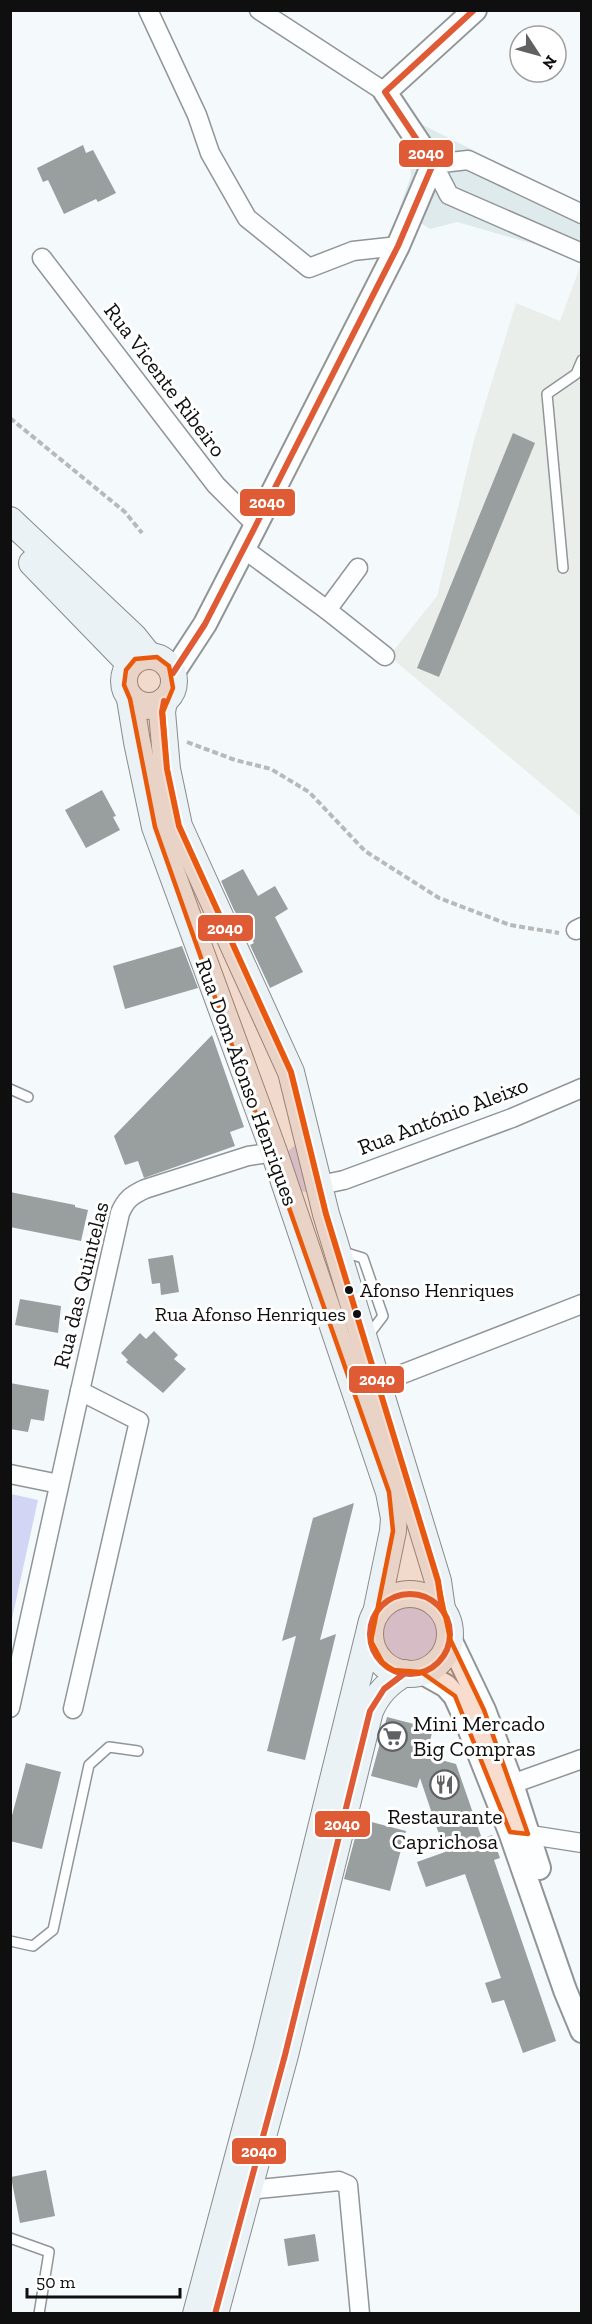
<svg xmlns="http://www.w3.org/2000/svg" width="592" height="2324" viewBox="0 0 592 2324" font-family="'Zilla Slab',serif">
  <rect width="100%" height="100%" fill="#f4fafc"/>
  <path fill="#eaeeea" d="M581,264V817L389,656L437,596L474,440L516,303L560,321Z"/>
  <g fill="#d2d6f4">
    <path d="M294,1146L300,1147L308,1191L307,1192L299,1191L287,1152Z"/>
    <path d="M11,1494L38,1500L11,1623L10,1494Z"/>
    <circle cx="411" cy="1635" r="29"/>
  </g>
  <path fill="#dfeaed" d="M421,124L581,204V263L537,245L457,222L430,229L399,209L411,176L409,156L404,132Z"/>
  <g fill="#999e9f">
    <path d="M83,145L86,153L93,150L116,193L98,202L96,199L64,214L48,180L43,182L37,168Z"/>
    <path d="M513,433L535,443L439,677L417,668Z"/>
    <path d="M102,790L116,816L113,817L120,830L86,848L65,810Z"/>
    <path d="M243,869L258,896L275,886L288,909L275,917L303,972L270,988L250,945L254,943L234,910L221,881Z"/>
    <path d="M182,946L198,988L125,1009L113,966Z"/>
    <path d="M212,1035L244,1127L230,1132L235,1146L144,1178L138,1161L125,1165L114,1136Z"/>
    <path d="M10,1192L75,1205V1207L88,1210L81,1241L10,1227Z"/>
    <path d="M173,1255L179,1292L161,1295L160,1283L152,1284L148,1259Z"/>
    <path d="M20,1299L61,1306L58,1333L15,1325Z"/>
    <path d="M154,1331L178,1355L174,1359L186,1369L163,1393L126,1362L128,1360L121,1353L140,1333L146,1339Z"/>
    <path d="M10,1383L49,1390L44,1421L31,1419L28,1432L10,1429Z"/>
    <path d="M354,1503L320,1640L336,1634L305,1760L267,1751L296,1636L282,1641L313,1518Z"/>
    <path d="M387,1717L433,1729L426,1756L456,1764L482,1839L492,1835L500,1858L494,1860L556,2041L523,2053L504,2000L492,2003L485,1983L501,1978L465,1874L426,1887L417,1862L445,1852L420,1778L417,1788L371,1776Z"/>
    <path d="M26,1763L61,1772L42,1849L10,1841V1823Z"/>
    <path d="M360,1819L406,1831L390,1891L344,1879Z"/>
    <path d="M46,2170L55,2216L20,2223L11,2177Z"/>
    <path d="M315,2234L319,2261L288,2266L284,2239Z"/>
  </g>
  <g fill="none" stroke-linecap="round" stroke-linejoin="round">
    <defs>
      <g id="service">
        <path d="M563,568L547,394L576,374L582,360"/>
        <path d="M10,1089L28,1097"/>
        <path d="M340,1251L363,1258L383,1316L367,1337"/>
        <path d="M10,1941L33,1946L53,1930L89,1765L109,1747L138,1751"/>
        <path d="M10,2238L49,2252L39,2314"/>
      </g>
      <g id="minor">
        <path d="M148,10L197,115L210,153L247,218L309,268L353,251L398,246"/>
        <path d="M259,10L385,92"/>
        <path d="M582,214L468,160L433,164L449,195L582,253"/>
        <path d="M42,258L216,485L256,525"/>
        <path d="M244,549L327,610L385,656"/>
        <path d="M327,610L358,568"/>
        <path d="M576,930L582,927"/>
        <path d="M320,1185L344,1180L512,1118L582,1088"/>
        <path d="M369,1387L582,1304"/>
        <path d="M10,1474L59,1484"/>
        <path d="M10,1708L80,1391"/>
        <path d="M73,1709L139,1421L80,1391L120,1213C126,1199 132,1195 145,1189L248,1156L274,1152"/>
        <path d="M512,1784L582,1759"/>
        <path d="M518,1833L582,1843"/>
        <path d="M249,2190L339,2181L348,2185L360,2314"/>
      </g>
      <g id="tertiary">
        <path d="M173,673L205,624L256,525L398,246L433,164L385,92L475,10"/>
        <path d="M450,1639L484,1710L512,1784L539,1868"/>
        <path d="M421,1672L446,1686L455,1696L465,1718L510,1832L565,1990L582,2031"/>
      </g>
      <g id="secondary">
        <path d="M10,520L134,637L149,656"/>
        <path d="M32,563L130,664"/>
        <circle cx="149" cy="681" r="25"/>
        <path d="M130,699L137,742L155,827L274,1152L389,1492L394,1518L393,1531L376,1613"/>
        <path d="M164,701L162,712L167,769L179,826L291,1072L326,1214L438,1581L442,1609"/>
        <circle cx="410" cy="1634" r="40"/>
        <path d="M196,2314L266,2052L370,1629"/>
        <path d="M215,2314L285,2055L370,1711C378,1693 388,1683 405,1673"/>
      </g>
    </defs>
    <use href="#service" stroke="#929596" stroke-width="12"/>
    <use href="#minor" stroke="#929596" stroke-width="21"/>
    <use href="#tertiary" stroke="#929596" stroke-width="26"/>
    <use href="#secondary" stroke="#898b8c" stroke-width="28"/>
    <g stroke="#b8b9b9" stroke-width="4" stroke-dasharray="6 3" stroke-linecap="butt">
      <path d="M10,418L125,512L142,533"/>
      <path d="M187,742L235,760L271,769L309,792L365,851L439,898L510,925L559,933"/>
    </g>
    <use href="#service" stroke="#fdfeff" stroke-width="9"/>
    <use href="#minor" stroke="#fdfeff" stroke-width="18"/>
    <use href="#tertiary" stroke="#fdfeff" stroke-width="22"/>
    <use href="#secondary" stroke="#eaf2f5" stroke-width="26"/>
    <defs>
      <g id="bus-1">
        <path d="M173,673L205,624L256,525L398,246L433,164L385,92L474,10"/>
        <path d="M164,701L162,712L167,769L179,826L291,1072L326,1214L438,1581L442,1609"/>
        <circle cx="410" cy="1634" r="40"/>
        <path d="M215,2314L285,2055L370,1711L384,1689L405,1673"/>
      </g>
    </defs>
    <use href="#bus-1" stroke="#fff" stroke-width="10"/>
    <use href="#bus-1" stroke="#df5b35" stroke-width="6"/>
  </g>
  <path fill="#e8590c" fill-opacity="0.2" stroke="#e8590c" stroke-width="4.5" stroke-linejoin="round" d="M157,657L169,666L173,688L163,712L167,769L179,826L291,1072L326,1214L438,1581L450,1639L484,1710L528,1834L510,1832L455,1696L421,1672L393,1670L383,1663L371,1641L393,1531L389,1492L155,827L130,699L124,685L126,670L135,659Z"/>
  <defs>
    <symbol id="supermarket-ring" viewBox="-11 -11 22 22"><circle r="9.5" fill="#fff" stroke="#5f6162" stroke-width="1.5"/><path d="M-6-5.5h2.5l.6 2H6L4.5 2H-2.5L-4.4-4H-6ZM-1.5 3.2a1.3 1.3 0 1 0 .1 0ZM3 3.2a1.3 1.3 0 1 0 .1 0Z" fill="#5f6162"/></symbol>
    <symbol id="restaurant-ring" viewBox="-11 -11 22 22"><circle r="9.5" fill="#fff" stroke="#5f6162" stroke-width="1.5"/><path d="M-5-6h1v4h1v-4h1v4h1v-4h1v5L-1.5 .5V6h-2V.5L-5-1ZM5-6V6H3V1.5H1.5Q1.5-4 5-6Z" fill="#5f6162"/></symbol>
  </defs>
  <g fill-rule="evenodd">
    <use href="#supermarket-ring" x="376" y="1720" width="33" height="33"/>
    <use href="#restaurant-ring" x="428" y="1768" width="33" height="33"/>
  </g>
  <g fill="#0f0f0f" stroke="#fff" stroke-width="2">
    <circle cx="349" cy="1290" r="5"/>
    <circle cx="357" cy="1314" r="5"/>
  </g>
  <g text-anchor="middle" dominant-baseline="central" stroke-width="6" stroke-linejoin="round" paint-order="stroke">
    <g font-size="20" fill="#0f0f0f" stroke="#fff" text-anchor="start">
      <text x="360" y="1290">Afonso Henriques</text>
      <text x="346" y="1314" text-anchor="end">Rua Afonso Henriques</text>
    </g>
    <g font-size="22" fill="#0f0f0f" stroke="#fff">
      <text transform="translate(165 380) rotate(53)">Rua Vicente Ribeiro</text>
      <text transform="translate(247 1082) rotate(70)">Rua Dom Afonso Henriques</text>
      <text transform="translate(443 1116) rotate(-21)">Rua António Aleixo</text>
      <text transform="translate(81 1285) rotate(-76)">Rua das Quintelas</text>
    </g>
    <g font-size="22" fill="#0f0f0f" stroke="#fff" text-anchor="start">
      <text x="413" y="1723">Mini Mercado<tspan x="413" dy="25">Big Compras</tspan></text>
      <text x="445" y="1816" text-anchor="middle">Restaurante<tspan x="445" dy="25">Caprichosa</tspan></text>
    </g>
  </g>
  <g stroke="#fff" stroke-width="2">
    <rect x="398" y="139" width="56" height="29" rx="6" fill="#df5b35"/>
    <rect x="239" y="488" width="57" height="29" rx="6" fill="#df5b35"/>
    <rect x="197" y="914" width="57" height="28" rx="6" fill="#df5b35"/>
    <rect x="348" y="1365" width="57" height="29" rx="6" fill="#df5b35"/>
    <rect x="314" y="1810" width="57" height="28" rx="6" fill="#df5b35"/>
    <rect x="231" y="2137" width="56" height="28" rx="6" fill="#df5b35"/>
  </g>
  <g font-size="16" text-anchor="middle" font-weight="bold" fill="#fff">
    <text x="426" y="159">2040</text>
    <text x="267" y="508">2040</text>
    <text x="225" y="934">2040</text>
    <text x="377" y="1385">2040</text>
    <text x="342" y="1830">2040</text>
    <text x="259" y="2157">2040</text>
  </g>
  <rect width="592" height="2324" fill="none" stroke="#0f0f0f" stroke-width="24"/>
  <g transform="translate(538 54) rotate(126)"><circle r="28" fill="#ffffff" stroke="#9f9f9f" stroke-width="1.5"/>
  <path d="M0-4.5L10 22L0 15L-10 22Z" fill="#5f6162"/>
  <text y="-9" font-size="16" font-weight="bold" text-anchor="middle" fill="#0f0f0f">N</text>
  </g>
  <path d="M27 2288v9h153v-9" fill="none" stroke="#0f0f0f" stroke-width="3"/>
  <text x="36" y="2288" font-size="18" fill="#0f0f0f" stroke="#ffffff" stroke-width="4.5" paint-order="stroke">50 m</text>
</svg>
